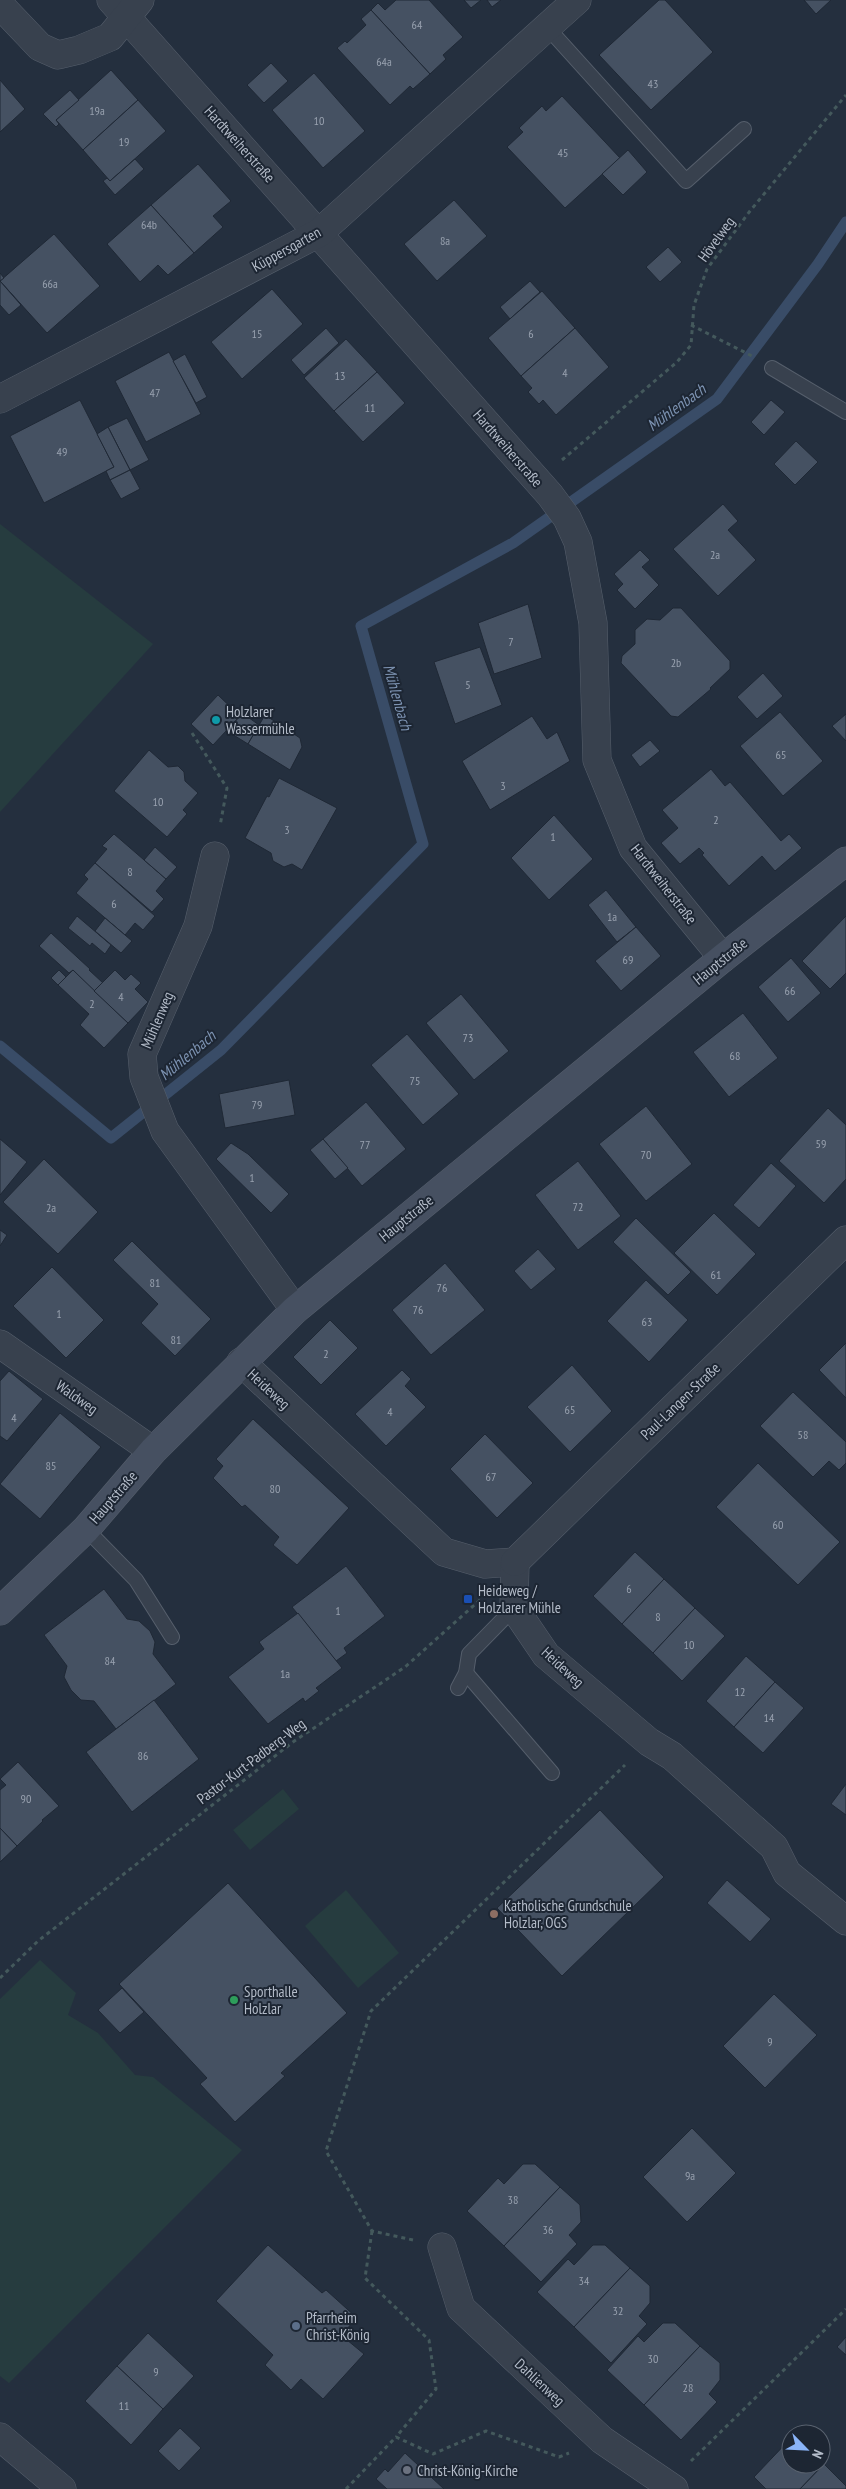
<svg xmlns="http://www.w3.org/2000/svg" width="846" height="2489" viewBox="0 0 846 2489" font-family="'PT Sans Narrow',sans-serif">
  <rect width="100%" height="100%" fill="#242f3e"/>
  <g fill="#263c3f">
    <path d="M0,524L153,644L0,812Z"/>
    <path d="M283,1789L299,1809L250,1850L233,1830Z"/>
    <path d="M346,1890L399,1953L358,1988L305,1926Z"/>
    <path d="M40,1960L76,1993L68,2015L98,2033L135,2075L153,2077L242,2150L9,2383L0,2376V1999Z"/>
  </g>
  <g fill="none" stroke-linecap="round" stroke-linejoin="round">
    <path stroke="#394c67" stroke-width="11" d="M0,1046L111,1138L221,1050L423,844L361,626L513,543L717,399L818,264L846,222"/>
  </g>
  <g fill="#455162" stroke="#1f2835">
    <path d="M396,0H429L463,37L443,55L446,59L430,74L371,10L378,3L385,10Z"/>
    <path d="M464,0H481L471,8Z"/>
    <path d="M487,0H501L492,7Z"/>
    <path d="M659,0H665L713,52L651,110L599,55Z"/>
    <path d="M804,0H831L816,14Z"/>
    <path d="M371,10L430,74L413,89L410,86L390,105L337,48L345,41L347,43L366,25L361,19Z"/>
    <path d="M271,63L288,81L264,103L247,85Z"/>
    <path d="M111,70L138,100L83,150L56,120Z"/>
    <path d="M314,73L365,131L323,168L272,110Z"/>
    <path d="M0,80L25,109L0,132Z"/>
    <path d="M70,90L79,100L56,120L59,124L56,127L43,114Z"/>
    <path d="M562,96L620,158L565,208L507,147L523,132L519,128L542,106L546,111Z"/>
    <path d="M138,100L166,131L110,181L83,150Z"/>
    <path d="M628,150L647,172L623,195L602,174Z"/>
    <path d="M135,159L144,169L115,195L103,181L107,178L110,181Z"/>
    <path d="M198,164L231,201L213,216L223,227L194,253L151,205Z"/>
    <path d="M454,200L487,236L437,281L404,244Z"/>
    <path d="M151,205L194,253L168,275L158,265L140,282L107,244Z"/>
    <path d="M54,234L100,286L47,333L0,281Z"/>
    <path d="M668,247L682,262L660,282L646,267Z"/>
    <path d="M0,273L4,278L0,281L21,305L9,315L0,305Z"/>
    <path d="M530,281L540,292L510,319L500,307Z"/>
    <path d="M272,289L303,324L242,379L211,342Z"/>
    <path d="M542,291L575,328L521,376L488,338Z"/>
    <path d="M326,328L339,343L304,375L291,360Z"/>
    <path d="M575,328L609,367L556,415L543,400L539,404L528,392L532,388L521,376Z"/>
    <path d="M346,339L377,372L334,411L304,378Z"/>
    <path d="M169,352L201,414L146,442L115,381Z"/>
    <path d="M185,354L207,397L196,403L173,361Z"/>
    <path d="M377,372L405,403L363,442L334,411Z"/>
    <path d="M80,400L114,467L44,503L10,436Z"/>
    <path d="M771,400L785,412L764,435L751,422Z"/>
    <path d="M127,418L149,460L130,470L108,427Z"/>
    <path d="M108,427L130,470L110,480L106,471L114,467L97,434Z"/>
    <path d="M796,441L818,462L795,485L774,464Z"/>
    <path d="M130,470L140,489L121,499L110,480Z"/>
    <path d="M723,504L738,521L728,530L756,560L718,596L673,549Z"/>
    <path d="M640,550L650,560L642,567L659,585L635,609L617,590L623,584L614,574Z"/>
    <path d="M528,604L542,658L494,674L478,623Z"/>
    <path d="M673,608H681L730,661V669L710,688L711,689L678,717L671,716L621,663L622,656L635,644V630L647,619L660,620Z"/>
    <path d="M480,647L502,705L455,724L434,662Z"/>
    <path d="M763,673L783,696L757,719L737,697Z"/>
    <path d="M218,695L240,716L213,745L191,724Z"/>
    <path d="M780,712L823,761L783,796L740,746Z"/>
    <path d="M846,714V741L832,726Z"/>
    <path d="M245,715L259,725L248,744L227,731L240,716Z"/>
    <path d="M265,715L300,738L302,747L290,770L248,744Z"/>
    <path d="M532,716L547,739L557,732L570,761L490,810L462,761Z"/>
    <path d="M650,740L660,751L640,767L631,755Z"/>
    <path d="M149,750L168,767L178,766L184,772L185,781L198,793L183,810L187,814L167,837L114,791Z"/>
    <path d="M711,769L725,786L730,782L781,841L789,834L802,848L775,871L762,856L729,886L702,855L704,853L699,848L680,864L661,843L678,828L662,810Z"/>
    <path d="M279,778L337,808L302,870L292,864L284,867L273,861L271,853L245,838L267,796L269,797Z"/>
    <path d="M554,815L593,859L549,900L511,858Z"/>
    <path d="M114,834L166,879L156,891L164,899L152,912L95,863L107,849L102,846Z"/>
    <path d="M155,847L177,867L166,879L144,860Z"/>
    <path d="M95,863L155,916L143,930L135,923L125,935L76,893L88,879L84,875Z"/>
    <path d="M606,890L636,927L617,942L588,905Z"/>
    <path d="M77,916L111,945L105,954L92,943L90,946L68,928Z"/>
    <path d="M846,916V973L830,989L802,961Z"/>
    <path d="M105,918L132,941L121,953L95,931Z"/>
    <path d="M636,927L661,956L621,991L595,961Z"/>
    <path d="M51,933L90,969L89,970L103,983L94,991L73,970L69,973L39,946Z"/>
    <path d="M791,958L821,993L788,1022L758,987Z"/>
    <path d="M59,970L66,977L58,985L51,978Z"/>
    <path d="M73,970L128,1023L104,1048L80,1025L89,1014L58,985Z"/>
    <path d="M115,970L125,980L131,974L141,983L135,989L148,1002L128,1023L94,991Z"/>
    <path d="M461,994L509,1051L474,1080L426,1023Z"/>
    <path d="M743,1013L778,1058L729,1097L693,1052Z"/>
    <path d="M407,1034L459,1094L423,1125L371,1065Z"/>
    <path d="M289,1080L295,1115L225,1128L219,1094Z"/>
    <path d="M366,1102L406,1149L362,1186L323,1139Z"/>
    <path d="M646,1106L692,1164L646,1201L599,1144Z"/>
    <path d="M828,1108L846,1125V1179L824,1203L779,1161Z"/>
    <path d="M0,1139L27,1162L0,1195Z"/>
    <path d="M323,1139L348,1168L335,1179L310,1150Z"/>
    <path d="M231,1143L248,1154L289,1194L271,1213L216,1159Z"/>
    <path d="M44,1159L98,1212L58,1254L3,1202Z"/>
    <path d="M578,1161L621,1216L578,1250L535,1195Z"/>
    <path d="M771,1163L796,1186L759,1228L733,1205Z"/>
    <path d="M714,1213L756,1254L717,1295L674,1253Z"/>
    <path d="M636,1218L691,1272L668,1295L613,1242Z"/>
    <path d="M0,1230L7,1235L0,1246Z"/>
    <path d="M132,1241L211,1319L175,1356L141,1323L158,1304L113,1260Z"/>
    <path d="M538,1249L556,1269L531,1290L514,1271Z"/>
    <path d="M445,1263L485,1310L431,1355L392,1310Z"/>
    <path d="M52,1267L104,1320L66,1358L13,1306Z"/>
    <path d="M646,1280L688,1320L649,1362L607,1321Z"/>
    <path d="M330,1320L358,1348L321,1385L293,1357Z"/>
    <path d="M846,1343V1398L819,1370Z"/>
    <path d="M572,1365L612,1411L570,1452L527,1407Z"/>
    <path d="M402,1370L411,1379L405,1386L426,1407L386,1446L355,1414Z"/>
    <path d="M9,1371L43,1399L7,1441L0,1436V1381Z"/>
    <path d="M793,1392L846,1442V1463L839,1470L829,1461L813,1477L760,1426Z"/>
    <path d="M60,1413L101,1447L40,1519L0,1484Z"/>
    <path d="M253,1419L349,1508L297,1565L273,1545L279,1537L245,1505L242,1507L213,1478L223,1466L216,1459Z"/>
    <path d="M485,1434L533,1483L497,1518L450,1469Z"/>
    <path d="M758,1463L840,1542L798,1585L716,1507Z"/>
    <path d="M635,1552L664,1579L622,1624L593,1596Z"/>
    <path d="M346,1566L385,1616L344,1648L347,1653L336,1661L292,1607Z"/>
    <path d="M664,1579L695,1608L653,1653L622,1624Z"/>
    <path d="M104,1589L127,1619L139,1621L150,1631L155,1642L153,1654L176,1684L116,1729L94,1701L81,1700L71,1690L64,1677L67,1666L44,1635Z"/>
    <path d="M695,1608L725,1636L682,1681L653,1653Z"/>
    <path d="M298,1613L342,1668L316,1688L319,1691L305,1702L303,1698L268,1724L228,1677L264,1649L259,1642Z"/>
    <path d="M746,1656L775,1682L734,1727L706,1701Z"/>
    <path d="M775,1682L804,1708L763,1753L734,1727Z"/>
    <path d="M154,1700L199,1759L132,1812L86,1752Z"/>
    <path d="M18,1762L59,1806L42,1820L43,1821L17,1846L0,1828V1790L6,1785L0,1779Z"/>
    <path d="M846,1784V1815L831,1804Z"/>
    <path d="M600,1810L664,1877L562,1976L497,1908Z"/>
    <path d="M0,1828L17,1846L0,1862Z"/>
    <path d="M727,1880L771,1919L750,1942L707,1903Z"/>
    <path d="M228,1883L347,2013L281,2073L285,2076L235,2122L200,2084L207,2078L119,1984Z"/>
    <path d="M122,1988L144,2012L120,2033L98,2010Z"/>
    <path d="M774,1994L817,2035L765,2088L723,2046Z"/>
    <path d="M692,2128L736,2173L687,2222L643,2177Z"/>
    <path d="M523,2164H535L560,2187L504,2246L467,2211L498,2178L504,2184Z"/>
    <path d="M560,2187L580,2205L581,2222L569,2235L577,2244L541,2282L504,2246Z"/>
    <path d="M268,2245L322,2293L326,2290L357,2318L341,2335L364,2354L323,2399L301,2379L291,2390L265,2365L273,2355L216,2301Z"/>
    <path d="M593,2245H605L630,2268L574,2327L537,2292L568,2259L574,2265Z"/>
    <path d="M630,2268L650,2286V2303L639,2316L647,2324L611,2363L574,2327Z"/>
    <path d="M663,2323H675L700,2346L644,2405L607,2370L638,2336L644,2342Z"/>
    <path d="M148,2333L194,2376L163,2409L117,2366Z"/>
    <path d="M846,2337V2355L837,2347Z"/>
    <path d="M700,2346L720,2363V2380L709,2394L717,2402L681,2440L644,2405Z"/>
    <path d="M117,2366L163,2409L131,2445L85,2401Z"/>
    <path d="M180,2428L201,2448L179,2471L158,2451Z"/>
    <path d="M791,2438V2464H821V2461L824,2464L800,2489H766L754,2477Z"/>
    <path d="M405,2453L444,2489H387L376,2479L385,2469L388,2472Z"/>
    <path d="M824,2464L846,2486V2489H800Z"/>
  </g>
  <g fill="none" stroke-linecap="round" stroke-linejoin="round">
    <defs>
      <g id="lane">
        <path d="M547,27L686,181L744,129"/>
        <path d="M772,368L846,412"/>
        <path d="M86,1529L136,1580L172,1637"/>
        <path d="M466,1673L552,1773"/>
        <path d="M458,1688L466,1673L469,1654L514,1608"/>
      </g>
      <g id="street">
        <path d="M111,0L550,495L567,518L578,542L593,623L597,760L633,848L723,958"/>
        <path d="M0,5L40,47L58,55L79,50L110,37L140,0"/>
        <path d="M0,399L319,233L577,0"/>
        <path d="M215,856L198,926L142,1054L144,1077L165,1131L295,1310"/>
        <path d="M0,1344L153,1451"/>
        <path d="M241,1362L444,1552L485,1564L515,1562"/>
        <path d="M515,1562L514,1608L546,1655L649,1742L672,1756L774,1847L787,1873L846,1921"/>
        <path d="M515,1562L846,1240"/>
        <path d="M442,2247L461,2308L602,2440L674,2489"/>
        <path d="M0,2437L62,2489"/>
      </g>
      <path id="secondary" d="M0,1611L86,1529L153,1451L295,1310L723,958L846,861"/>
    </defs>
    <use href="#lane" stroke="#565f6c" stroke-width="16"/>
    <use href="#street" stroke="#565f6c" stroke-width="29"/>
    <use href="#secondary" stroke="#565f6c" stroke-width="29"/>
    <g stroke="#44595c" stroke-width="3" stroke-dasharray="4 4" stroke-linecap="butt">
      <path d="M691,325L752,356"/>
      <path d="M562,460L677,362L691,345L694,305L707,269L750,211L846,95"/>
      <path d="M192,733L227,788L220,826"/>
      <path d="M0,1978L38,1941L293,1742L405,1667L481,1599"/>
      <path d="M372,2231L365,2278L429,2340L436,2389L396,2437"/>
      <path d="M413,2240L372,2231L326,2151L371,2011L625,1765"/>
      <path d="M691,2461L846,2309"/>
      <path d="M346,2489L396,2437L433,2454L486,2431L559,2457L569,2453"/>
    </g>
    <use href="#lane" stroke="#38414e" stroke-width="14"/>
    <use href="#street" stroke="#38414e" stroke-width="28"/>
    <use href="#secondary" stroke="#465061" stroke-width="28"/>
  </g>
  <circle fill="#0f9aa8" stroke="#1d2633" stroke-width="2" cx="216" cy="720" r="5"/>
  <rect fill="#1a4fb4" stroke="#1d2633" stroke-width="2" x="463" y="1594" width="10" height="10" rx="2.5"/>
  <circle fill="#8d6e63" stroke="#1d2633" stroke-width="2" cx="494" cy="1914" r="5"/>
  <circle fill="#2e9e5b" stroke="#1d2633" stroke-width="2" cx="234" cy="2000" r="5"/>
  <circle fill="#5c6f8a" stroke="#1d2633" stroke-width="2" cx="296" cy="2326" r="5"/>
  <circle fill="#6b7280" stroke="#1d2633" stroke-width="2" cx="407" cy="2470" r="5"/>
  <g text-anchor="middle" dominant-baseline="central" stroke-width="4" stroke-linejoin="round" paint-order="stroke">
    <g font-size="12" fill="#98a1af">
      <text x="417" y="24">64</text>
      <text x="384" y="61">64a</text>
      <text x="653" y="83">43</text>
      <text x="97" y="110">19a</text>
      <text x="319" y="120">10</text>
      <text x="124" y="141">19</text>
      <text x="563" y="152">45</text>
      <text x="149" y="224">64b</text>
      <text x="445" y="240">8a</text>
      <text x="50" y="283">66a</text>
      <text x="257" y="333">15</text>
      <text x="531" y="333">6</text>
      <text x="565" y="372">4</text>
      <text x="340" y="375">13</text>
      <text x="155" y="392">47</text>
      <text x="370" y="407">11</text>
      <text x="62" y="451">49</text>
      <text x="715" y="554">2a</text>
      <text x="511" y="641">7</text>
      <text x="676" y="662">2b</text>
      <text x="468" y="684">5</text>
      <text x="781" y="754">65</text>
      <text x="503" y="785">3</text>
      <text x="158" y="801">10</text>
      <text x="716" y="819">2</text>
      <text x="287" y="829">3</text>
      <text x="553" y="836">1</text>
      <text x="130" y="871">8</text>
      <text x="114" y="903">6</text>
      <text x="612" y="916">1a</text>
      <text x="628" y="959">69</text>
      <text x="790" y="990">66</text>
      <text x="121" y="996">4</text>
      <text x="92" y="1003">2</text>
      <text x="468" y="1037">73</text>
      <text x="735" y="1055">68</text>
      <text x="415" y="1080">75</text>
      <text x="257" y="1104">79</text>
      <text x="821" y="1143">59</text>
      <text x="365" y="1144">77</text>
      <text x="646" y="1154">70</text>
      <text x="252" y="1177">1</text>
      <text x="578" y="1206">72</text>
      <text x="51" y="1207">2a</text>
      <text x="716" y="1274">61</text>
      <text x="155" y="1282">81</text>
      <text x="442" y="1287">76</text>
      <text x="418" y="1309">76</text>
      <text x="59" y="1313">1</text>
      <text x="647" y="1321">63</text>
      <text x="176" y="1339">81</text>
      <text x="326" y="1353">2</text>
      <text x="570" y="1409">65</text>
      <text x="390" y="1411">4</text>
      <text x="14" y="1417">4</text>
      <text x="803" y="1434">58</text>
      <text x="51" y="1465">85</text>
      <text x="491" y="1476">67</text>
      <text x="275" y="1488">80</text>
      <text x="778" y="1524">60</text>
      <text x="629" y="1588">6</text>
      <text x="338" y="1610">1</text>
      <text x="658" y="1616">8</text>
      <text x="689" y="1644">10</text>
      <text x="110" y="1660">84</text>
      <text x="285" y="1673">1a</text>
      <text x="740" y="1691">12</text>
      <text x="769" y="1717">14</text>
      <text x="143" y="1755">86</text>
      <text x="26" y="1798">90</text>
      <text x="770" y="2041">9</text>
      <text x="690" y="2175">9a</text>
      <text x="513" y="2199">38</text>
      <text x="548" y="2229">36</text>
      <text x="584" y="2280">34</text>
      <text x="618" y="2310">32</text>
      <text x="653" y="2358">30</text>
      <text x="156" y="2371">9</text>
      <text x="688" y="2387">28</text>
      <text x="124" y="2405">11</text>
    </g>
    <g font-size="15" fill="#b4bcc9" stroke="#1d2633">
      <text transform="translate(240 144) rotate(48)">Hardtweiherstraße</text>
      <text transform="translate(716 239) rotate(-54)">Hövelweg</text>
      <text transform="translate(286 249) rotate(-29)">Küppersgarten</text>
      <text transform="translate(508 448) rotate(49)">Hardtweiherstraße</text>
      <text transform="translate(664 884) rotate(52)">Hardtweiherstraße</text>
      <text transform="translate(720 961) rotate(-39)">Hauptstraße</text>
      <text transform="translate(157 1020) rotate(-67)">Mühlenweg</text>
      <text transform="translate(406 1218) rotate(-39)">Hauptstraße</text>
      <text transform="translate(269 1389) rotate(43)">Heideweg</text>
      <text transform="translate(77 1397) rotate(35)">Waldweg</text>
      <text transform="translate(680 1401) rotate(-44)">Paul-Langen-Straße</text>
      <text transform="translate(113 1497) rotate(-49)">Hauptstraße</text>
      <text transform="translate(563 1667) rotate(43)">Heideweg</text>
      <text transform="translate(251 1761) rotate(-37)">Pastor-Kurt-Padberg-Weg</text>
      <text transform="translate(540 2382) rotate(43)">Dahlienweg</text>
    </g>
    <g font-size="15" fill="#b4bcc9" stroke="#1d2633" text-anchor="start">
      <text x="226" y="711">Holzlarer<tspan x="226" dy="17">Wassermühle</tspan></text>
      <text x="478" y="1590">Heideweg /<tspan x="478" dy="17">Holzlarer Mühle</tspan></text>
      <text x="504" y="1905">Katholische Grundschule<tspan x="504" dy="17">Holzlar, OGS</tspan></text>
      <text x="244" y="1991">Sporthalle<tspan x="244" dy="17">Holzlar</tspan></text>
      <text x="306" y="2317">Pfarrheim<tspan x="306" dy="17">Christ-König</tspan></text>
      <text x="417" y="2470">Christ-König-Kirche</text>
    </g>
    <g font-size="16" font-style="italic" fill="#7c92b1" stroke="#1d2633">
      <text transform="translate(676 407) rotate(-36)">Mühlenbach</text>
      <text transform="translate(398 697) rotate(74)">Mühlenbach</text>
      <text transform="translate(187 1055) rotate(-40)">Mühlenbach</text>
    </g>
  </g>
  <g transform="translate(806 2449) rotate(114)"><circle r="24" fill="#1d2633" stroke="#59626f"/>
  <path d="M0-4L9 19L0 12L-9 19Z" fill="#8ab4f8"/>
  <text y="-8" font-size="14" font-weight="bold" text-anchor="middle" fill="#b4bcc9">N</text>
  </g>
</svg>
